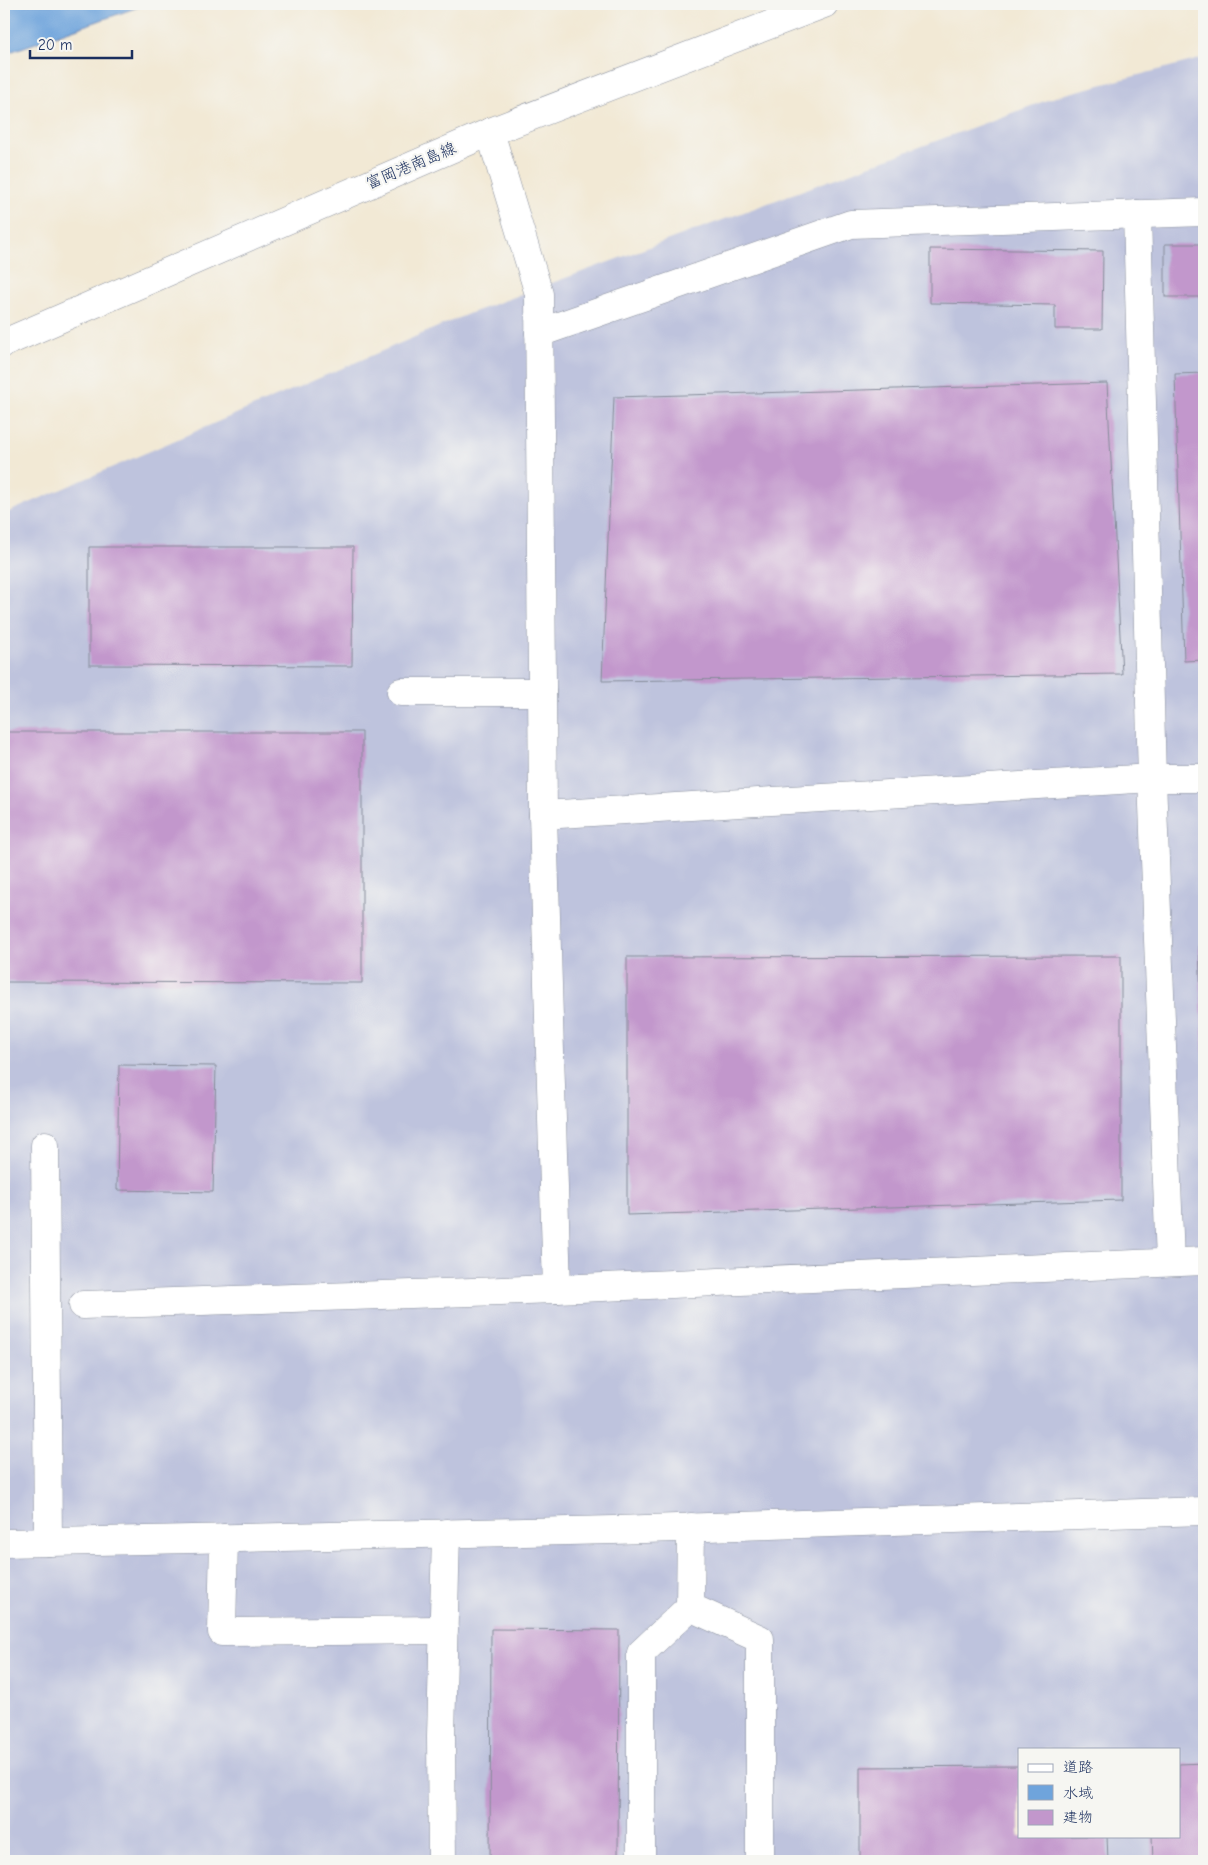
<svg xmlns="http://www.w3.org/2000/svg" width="1208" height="1865" viewBox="0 0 1208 1865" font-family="'Comic Neue','Klee One',sans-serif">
  <rect width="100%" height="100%" fill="#f6f6f2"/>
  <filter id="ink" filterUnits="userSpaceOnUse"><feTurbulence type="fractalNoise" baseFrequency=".02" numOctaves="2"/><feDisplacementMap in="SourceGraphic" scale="10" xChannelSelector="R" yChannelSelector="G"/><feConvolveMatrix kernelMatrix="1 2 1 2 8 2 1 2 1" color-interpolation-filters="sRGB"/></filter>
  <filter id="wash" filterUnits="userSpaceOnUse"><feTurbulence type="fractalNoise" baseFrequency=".0096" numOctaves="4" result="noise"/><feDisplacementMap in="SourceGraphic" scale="20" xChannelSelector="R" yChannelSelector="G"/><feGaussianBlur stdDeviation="1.12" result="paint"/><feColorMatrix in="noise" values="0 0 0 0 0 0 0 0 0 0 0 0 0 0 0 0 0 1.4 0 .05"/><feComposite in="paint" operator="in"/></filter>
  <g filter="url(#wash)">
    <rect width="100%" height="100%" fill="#f2e9d5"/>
    <path fill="#bec3dd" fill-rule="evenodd" d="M1204,58V1861H4V514L468,314L1058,96ZM1019,1749H1179V1836H1019Z"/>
    <path fill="#6fa4dc" stroke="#456a9d" d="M4,4H147L4,54Z"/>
    <g id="blocks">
      <g fill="#c297cc">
        <rect x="1165" y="244" width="39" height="53"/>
        <path d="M930,249L1103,251L1102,329H1055V305L930,303Z"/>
        <path d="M1204,373V660L1184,661L1175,374Z"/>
        <path d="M1107,383L1122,674L602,681L614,397Z"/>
        <path d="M89,547H353L352,666L89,665Z"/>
        <path d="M4,732H362V983L4,982Z"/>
        <path d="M1199,944H1204V1057H1203Z"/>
        <path d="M1121,956V1200L627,1215V957Z"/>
        <path d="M119,1065L216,1066L213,1192L117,1190Z"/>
        <path d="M491,1629L619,1630L618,1861H490Z"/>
        <path d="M1204,1763V1861H1153L1152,1836H1179V1764Z"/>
        <path d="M1019,1766V1836H1107L1108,1861H860V1767Z"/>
      </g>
    </g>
  </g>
  <g filter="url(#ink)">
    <use href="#blocks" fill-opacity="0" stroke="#868c9a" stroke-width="1"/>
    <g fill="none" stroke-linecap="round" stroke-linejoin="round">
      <defs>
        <g id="minor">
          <path d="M490,132L539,294L543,815L557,1289"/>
          <path d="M1137,214L1152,778L1170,1262"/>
          <path d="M539,333L851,224L1204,212"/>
          <path d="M401,692H542"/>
          <path d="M543,815L1152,778H1204"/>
          <path d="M45,1145L48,1542"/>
          <path d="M83,1305L557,1289L1204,1261"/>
          <path d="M691,1527L690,1607L760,1639V1861"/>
          <path d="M224,1538L222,1632L444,1630"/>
          <path d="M4,1543L614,1530L1204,1511"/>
          <path d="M442,1861L441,1736L446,1533"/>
          <path d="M641,1861V1653L690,1607"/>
        </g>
        <path id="major" d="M4,343L490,132L824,4"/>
      </defs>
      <use href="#minor" stroke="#868c9a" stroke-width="29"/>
      <use href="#major" stroke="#868c9a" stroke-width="29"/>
      <use href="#minor" stroke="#fff" stroke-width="28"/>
      <use href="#major" stroke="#fff" stroke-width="28"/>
    </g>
  </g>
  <g text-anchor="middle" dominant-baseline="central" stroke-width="4.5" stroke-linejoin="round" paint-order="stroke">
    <g font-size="16" fill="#1b2f5e" stroke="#f6f6f2">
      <text transform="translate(411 166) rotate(-23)">富岡港南島線</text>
    </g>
  </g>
  <rect width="1208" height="1865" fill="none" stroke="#f6f6f2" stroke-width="20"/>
  <rect x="1018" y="1748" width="162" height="90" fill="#f6f6f2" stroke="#9ea6b7"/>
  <rect x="1028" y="1764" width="25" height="8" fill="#ffffff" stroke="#9ea6b7"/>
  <text x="1063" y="1772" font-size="15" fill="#1b2f5e">道路</text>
  <rect x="1028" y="1785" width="25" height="15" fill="#6fa4dc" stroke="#9ea6b7"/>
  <text x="1063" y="1798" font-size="15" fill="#1b2f5e">水域</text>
  <rect x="1028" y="1810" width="25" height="15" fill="#c297cc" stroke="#9ea6b7"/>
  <text x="1063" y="1822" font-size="15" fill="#1b2f5e">建物</text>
  <path d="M30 50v8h102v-8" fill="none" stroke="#1b2f5e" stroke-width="2.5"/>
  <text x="38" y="50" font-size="15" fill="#1b2f5e" stroke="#f6f6f2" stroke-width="4" paint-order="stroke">20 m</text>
</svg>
